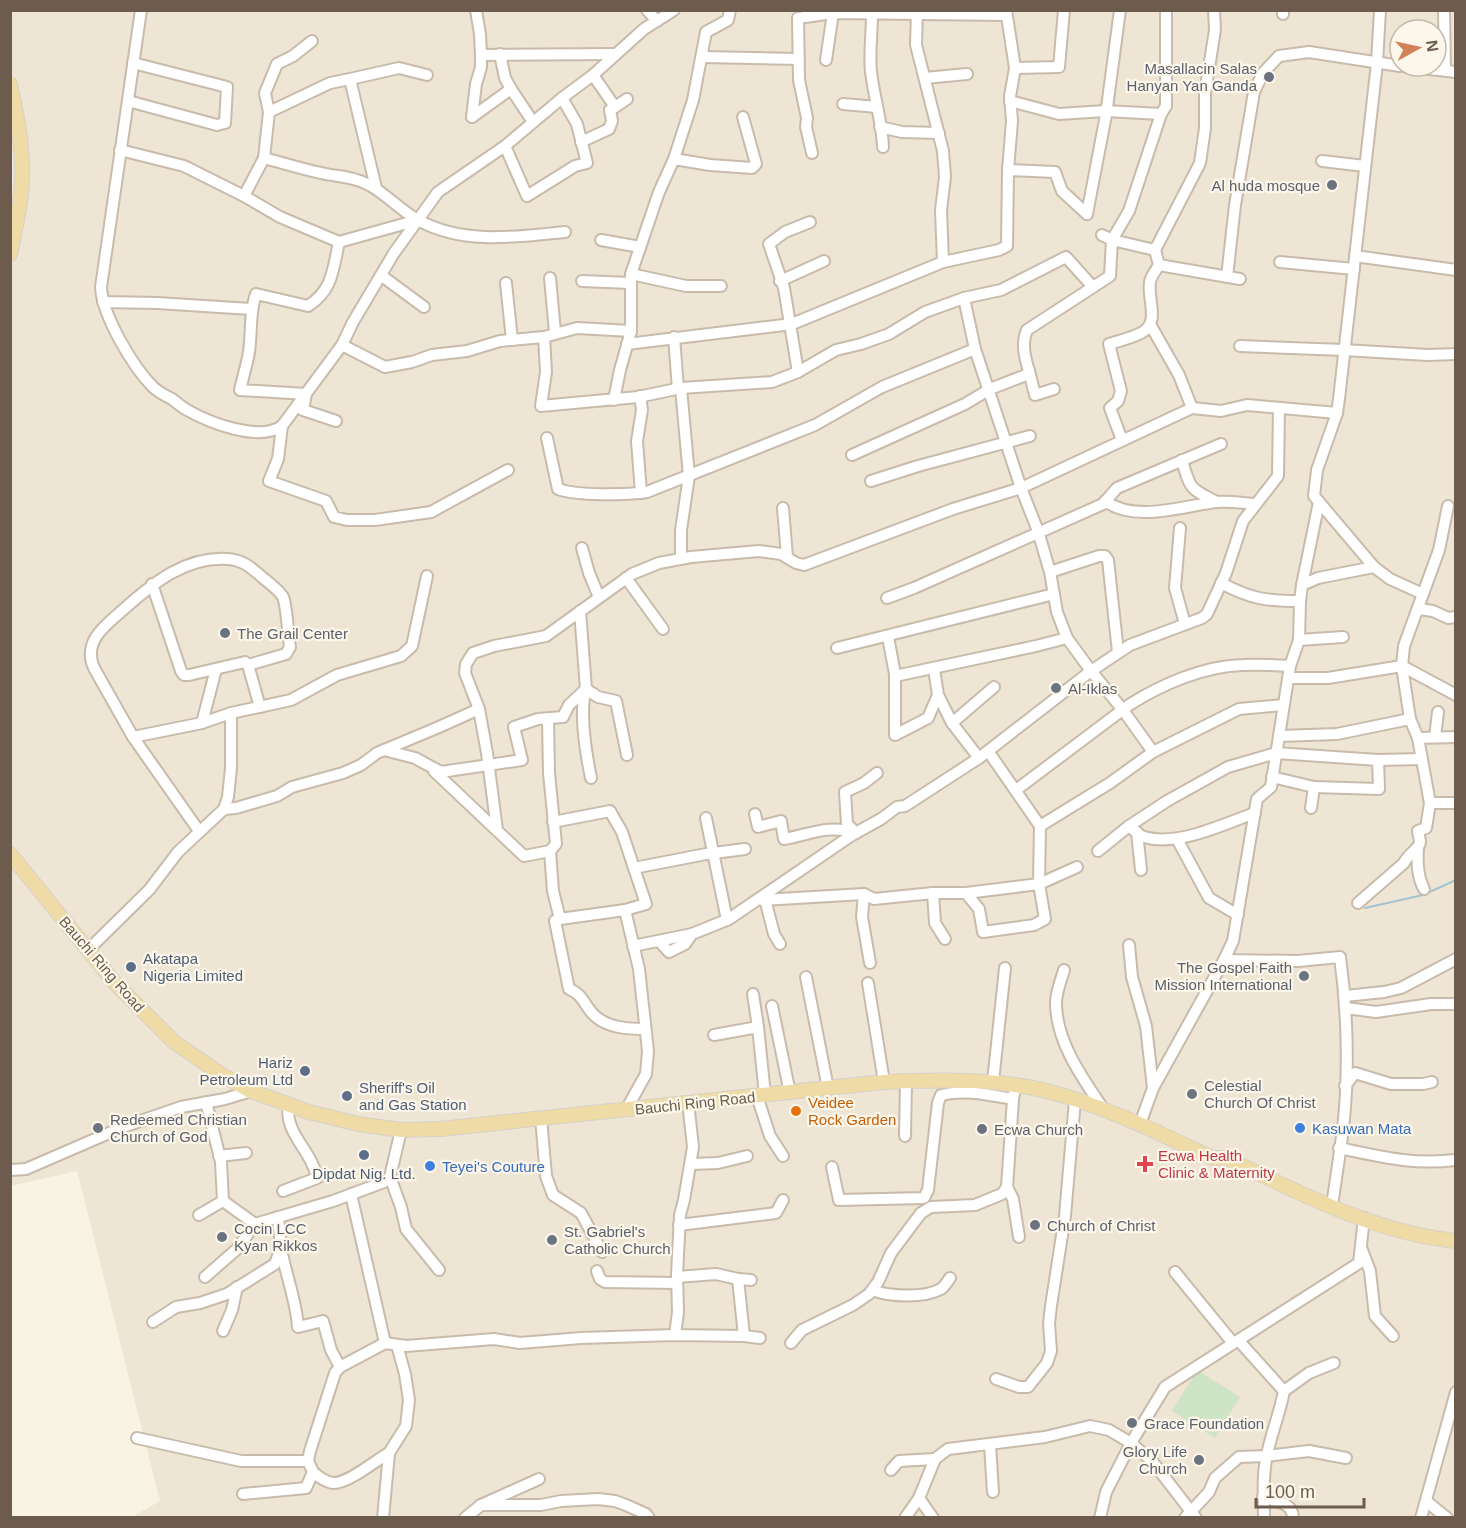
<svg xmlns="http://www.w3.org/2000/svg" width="1466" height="1528" viewBox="0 0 1466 1528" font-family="Arial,sans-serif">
  <rect width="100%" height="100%" fill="#f9f3e4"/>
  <path fill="#efe5d4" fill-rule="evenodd" d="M10,11H1455V1517H132L160,1501L77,1171L11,1186ZM1400,30H1436V66H1400Z"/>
  <path fill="#cee4c5" d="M1197,1370L1240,1397L1215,1438L1172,1411Z"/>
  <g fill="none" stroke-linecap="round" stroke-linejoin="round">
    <path stroke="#a3c4d0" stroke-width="2" d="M1365,908L1423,895L1456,880"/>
    <defs>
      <g id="minor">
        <path d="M141,10L101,287C102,315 133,367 153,387C158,392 166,396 172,399C177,403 182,407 187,410C210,423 259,442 282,426L342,345L353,322L394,253L438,192L505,146L562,98L593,75L644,29L674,10"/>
        <path d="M476,10L480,34L481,55L615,54"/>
        <path d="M647,10L657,21"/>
        <path d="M1380,10L1377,63L1339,399L1337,413L1317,470L1314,496L1374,567L1390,579L1423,594"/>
        <path d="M1444,10L1445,70"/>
        <path d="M917,11L916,45L943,151L945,177L941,210L943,262"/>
        <path d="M1283,14V10"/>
        <path d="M872,15C872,33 869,54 871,72C874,97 882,122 883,147"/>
        <path d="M500,54L505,78L511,89"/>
        <path d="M702,57L799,59"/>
        <path d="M826,60L833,13"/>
        <path d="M1403,66L1456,72"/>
        <path d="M1015,68L1059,67L1064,10"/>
        <path d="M593,75L615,107L627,99"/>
        <path d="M925,78L967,74"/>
        <path d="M350,79L399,68L427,75"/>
        <path d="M128,101L217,125L225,123L227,87L133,63"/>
        <path d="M1010,101L1059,114L1105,111L1161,114"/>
        <path d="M843,104L877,107"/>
        <path d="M269,112L330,83L350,79L376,188"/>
        <path d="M472,117L511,89L533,122"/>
        <path d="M472,117L476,84L481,67V55"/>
        <path d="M880,127L902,132L939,133"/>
        <path d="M581,142L609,129L612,121L610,110L615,107"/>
        <path d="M505,146L527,196L575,166L587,163L577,124L562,98"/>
        <path d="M120,150L184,166L244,196L264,158C283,163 302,169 321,173C333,176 346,176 357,180C381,187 396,208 418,220C463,245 516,237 565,232"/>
        <path d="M812,153L806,127L807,118L799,80L798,18L833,13L1005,15"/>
        <path d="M264,158L269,112L265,93L277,64L293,56L312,41"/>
        <path d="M674,159L710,165L752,168L756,164L743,117"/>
        <path d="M1322,161L1365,166"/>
        <path d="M1008,170L1055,172L1062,191L1087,214"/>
        <path d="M244,196L280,217L339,242L418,220"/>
        <path d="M1087,214L1106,115L1120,10"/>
        <path d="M1102,235L1112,240L1155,250L1159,265L1240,279"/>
        <path d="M601,240L640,247"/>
        <path d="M1155,250L1200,163L1205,128V93L1215,30L1214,10"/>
        <path d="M1355,256L1456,270"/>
        <path d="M1280,262L1354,269"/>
        <path d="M631,274L686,286H721"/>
        <path d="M382,276L424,307"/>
        <path d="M1227,277L1235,205L1254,92L1263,73L1279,56L1309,52L1400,66"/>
        <path d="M550,278L555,332"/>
        <path d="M582,281L630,283"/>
        <path d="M780,281L824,261"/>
        <path d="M506,283L512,340"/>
        <path d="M964,298L975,349L1021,488L1038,531L1050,572L1057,612L1067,638L1091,671L1123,710L1153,752"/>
        <path d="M103,302L157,303L251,309"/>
        <path d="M1151,326L1179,375L1192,408"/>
        <path d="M544,337L546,372L541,406L638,397L681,388L772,382L798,372L836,350L861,344L889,334L925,312L964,298L1001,290L1066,257L1093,287"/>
        <path d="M674,337L678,389"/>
        <path d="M627,344L792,324L943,262L999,250L1007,246L1008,170L1012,121L1010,96L1015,68L1006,10"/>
        <path d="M342,345L385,367L412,362L432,355L467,351L500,341L544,337L577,328L631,331"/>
        <path d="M1240,346L1344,350L1428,355L1456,354"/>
        <path d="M1029,371L1035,395L1054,389"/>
        <path d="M798,372L784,288L769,244L785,232L810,222"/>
        <path d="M681,388L689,476L681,530V559"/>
        <path d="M640,396L642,410L637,441L641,493"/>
        <path d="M614,400L620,370L631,331V274L659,192L674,159L693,100L706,32L728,20L730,10"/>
        <path d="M336,421L303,410L306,394L240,390C243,377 247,364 249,352C252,332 249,313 256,294L308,306C333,290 333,269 339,242"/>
        <path d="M282,426L278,459L269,481L326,501L334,517L347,520H375L431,512L508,470"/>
        <path d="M547,438L558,489C577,496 626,495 647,492L815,425L882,387L975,349"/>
        <path d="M1122,440L1110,408L1118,401L1121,391L1109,344C1119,341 1131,338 1141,333C1161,323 1147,300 1150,282C1151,276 1156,270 1159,265"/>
        <path d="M852,455L965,404L990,389L1026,375L1029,371C1025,358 1021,343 1027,330L1110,276L1112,240L1129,211L1161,114L1166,106V10"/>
        <path d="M1182,460C1190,489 1190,489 1217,502"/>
        <path d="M871,481L918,466L1030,436"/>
        <path d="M1105,501C1135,523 1183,506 1216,502C1229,501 1242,503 1255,504"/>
        <path d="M1448,506L1439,550L1404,646L1402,666L1410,719L1418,738L1430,803H1456"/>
        <path d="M783,508L787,557"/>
        <path d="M1180,528L1175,588L1185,624"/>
        <path d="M582,548L589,573L599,597"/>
        <path d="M1050,572L1099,556H1105L1108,560L1118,652"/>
        <path d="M626,578L663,629"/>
        <path d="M1221,583C1251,599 1266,601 1300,601"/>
        <path d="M152,584L181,671L184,675H189L245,662L248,665L260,707"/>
        <path d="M1302,585L1319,502"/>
        <path d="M887,598L914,588L1103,504L1117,488L1221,444"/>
        <path d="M1419,609L1433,611L1448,618L1456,617"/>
        <path d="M888,637L895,674V735L928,718L938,695"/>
        <path d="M1299,640L1343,637"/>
        <path d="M837,648L1054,594"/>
        <path d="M934,669L938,695L952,723"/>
        <path d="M895,676L1036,646L1067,638"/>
        <path d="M1288,678H1328L1402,666L1456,695"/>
        <path d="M479,709L487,753L497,830"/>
        <path d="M202,723L216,669"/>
        <path d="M1279,736L1337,734L1410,719"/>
        <path d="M133,737L202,723L231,713L291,700L337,675L401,656L412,646L427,576"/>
        <path d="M1435,737L1438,712"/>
        <path d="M1418,738L1456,737"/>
        <path d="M384,750L415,758L441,772L522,760L514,727L538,719L563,717L569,705L586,689L580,611"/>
        <path d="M979,758L952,723L994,687"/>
        <path d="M1378,760L1422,759"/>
        <path d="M434,771L524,856L550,851L556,844L549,773L548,719"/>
        <path d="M591,778C586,754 579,711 586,689L598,697L616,701L627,755"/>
        <path d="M1016,790L1129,705C1162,684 1204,666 1243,665C1258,664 1274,665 1290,666"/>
        <path d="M1311,808L1314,787"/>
        <path d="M224,809L236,808L277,796L292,787L343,773L361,765L377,753L439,727L479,709L465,673L466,664L473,653L494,646L546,636L632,574L659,563L691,557L759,551L781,554L796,563L804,565L953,509L1021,488L1192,408L1221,411L1247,405L1337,413"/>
        <path d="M755,814L758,827L781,821L784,839C811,834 829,824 856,833"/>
        <path d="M706,818L727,920"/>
        <path d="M553,822L610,811L622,832L646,904L625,910"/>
        <path d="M1040,826L1110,783L1153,752L1239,709L1283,705"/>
        <path d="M1129,826C1134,830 1139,836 1144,837C1178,847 1223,824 1255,813"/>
        <path d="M199,831L133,737L94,668C82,641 106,625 124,609C153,583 186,556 228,559C243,560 252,568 263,578C269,583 279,590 283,597C287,606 288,636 290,647L286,654L248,665"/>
        <path d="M1137,832L1141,870"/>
        <path d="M856,833L847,824L845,792L864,783L877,773"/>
        <path d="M1177,839L1209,898L1238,915"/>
        <path d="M1418,848C1417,862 1417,876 1424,889"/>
        <path d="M550,851L553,891L560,919L625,910L639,969L648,1051L646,1074L626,1110"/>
        <path d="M1098,851L1129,826L1167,801L1228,767L1276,753L1378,760L1379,789L1314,787L1272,777"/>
        <path d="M634,868L706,854L745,849"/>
        <path d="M933,893L935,923L945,939"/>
        <path d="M966,893L979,909L983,932L1034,925L1045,919L1039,884L1077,867"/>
        <path d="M864,894L862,917L870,963"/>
        <path d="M765,899L774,934L780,944"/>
        <path d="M762,900L864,894L874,899L933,893H966L1039,884L1040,826L988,751"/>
        <path d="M1358,903L1404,863C1407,855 1420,848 1420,842C1420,838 1418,834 1418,831L1426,828L1430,803"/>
        <path d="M560,919L555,921L569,989C583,994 585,1007 595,1016C608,1028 629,1029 645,1029"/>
        <path d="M659,941L669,952L685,944L692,934L729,919L852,835L881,819L897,807L905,806L979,758L1091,671L1130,645L1202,618L1207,614L1226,573L1243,521L1278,476L1279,408"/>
        <path d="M1129,945L1132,977L1146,1026L1153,1088"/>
        <path d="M633,946L692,934"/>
        <path d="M88,950L149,890L178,852L224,809L228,797L231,768V713"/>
        <path d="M1224,960L1298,961L1340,957C1347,1007 1349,1068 1344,1119C1341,1148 1336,1177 1332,1206"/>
        <path d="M1064,970C1061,980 1056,992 1056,1003C1056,1042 1083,1079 1104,1110"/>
        <path d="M806,977L828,1088"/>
        <path d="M868,983L884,1082"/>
        <path d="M753,994L758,1027L765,1095"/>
        <path d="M1345,996L1384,992L1401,988L1456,959"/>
        <path d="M772,1006L790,1093"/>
        <path d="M1346,1008L1376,1012L1431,1004H1456"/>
        <path d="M714,1035L758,1027"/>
        <path d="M993,1082L1005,968"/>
        <path d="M1345,1086L1355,1073L1391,1084H1423L1432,1082"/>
        <path d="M757,1096L770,1136L783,1156"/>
        <path d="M541,1118L546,1176L553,1195L581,1213L602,1252"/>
        <path d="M1140,1124L1153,1088L1224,960L1233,941L1257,799L1271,787L1290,666L1299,640L1300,601L1302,585L1318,578L1374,567"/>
        <path d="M905,1136L906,1081"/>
        <path d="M1339,1148C1382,1157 1412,1165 1456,1160"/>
        <path d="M219,1156L246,1153"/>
        <path d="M691,1164L718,1163L747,1156"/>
        <path d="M832,1167L839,1200L924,1198L928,1190L938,1103L941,1095C966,1089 989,1095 1013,1099"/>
        <path d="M10,1170L26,1169L123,1127L181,1107L225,1099L251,1091"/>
        <path d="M390,1177L401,1207L406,1229L439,1270"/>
        <path d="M1007,1187L1013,1199L1019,1237"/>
        <path d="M283,1191L317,1178C312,1150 283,1133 289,1104"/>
        <path d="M351,1194L385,1343"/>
        <path d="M223,1201L255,1224"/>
        <path d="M199,1215L223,1201L221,1162L206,1102"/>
        <path d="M679,1225L776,1213L783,1200"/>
        <path d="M281,1249C286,1275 296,1300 298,1327L323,1321L331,1350L340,1367"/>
        <path d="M1362,1250L1370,1271L1375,1316L1393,1336"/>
        <path d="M597,1271L600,1279L605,1282L677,1283"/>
        <path d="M1175,1272L1233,1343"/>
        <path d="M205,1277L237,1249L255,1224L333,1201L384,1182L390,1177L401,1130"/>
        <path d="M677,1277L716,1274L738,1279L751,1280"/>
        <path d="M738,1279L744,1336"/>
        <path d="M873,1290C889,1297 925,1298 941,1289C944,1287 948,1281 950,1278"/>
        <path d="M153,1322L176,1307L200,1303L227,1294L275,1264L281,1248L278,1217"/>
        <path d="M223,1331L232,1310L237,1287"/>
        <path d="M675,1335L678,1312L677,1275L680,1215L684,1200L693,1147L688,1102"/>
        <path d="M1239,1341L1284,1391C1280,1413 1271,1434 1267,1455C1262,1475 1264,1497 1264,1518"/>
        <path d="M791,1343L802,1330L853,1305L869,1294L878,1282L891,1253L921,1213L931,1207L975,1205L1002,1194L1007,1187L1013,1099L1016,1085"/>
        <path d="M996,1379L1019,1387H1028L1047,1363L1051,1351L1049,1323L1051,1306L1065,1216L1075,1100"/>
        <path d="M1284,1391L1309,1373L1334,1363"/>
        <path d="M137,1438L241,1461H308"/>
        <path d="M990,1445L993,1492"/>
        <path d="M891,1470L899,1461L935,1459"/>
        <path d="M313,1472C318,1477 328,1483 334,1483C349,1483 376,1460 389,1453"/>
        <path d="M243,1494L306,1488L313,1472L308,1461L310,1451L335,1373L340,1367L385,1343L406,1346L494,1339L520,1343L581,1338L675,1335L744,1336L760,1338"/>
        <path d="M1263,1497C1276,1502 1293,1502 1293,1518"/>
        <path d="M919,1498L933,1518"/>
        <path d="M1426,1501L1447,1518"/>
        <path d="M481,1505H541L561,1501L598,1499L615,1501L626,1505L646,1514L649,1518"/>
        <path d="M383,1518L389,1453L406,1426L409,1400L405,1374L397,1345"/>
        <path d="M465,1518L481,1505L539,1479"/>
        <path d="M905,1518L919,1498L935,1459L948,1449L1045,1437L1090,1426L1109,1430L1131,1443L1152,1461L1196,1518"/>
        <path d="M1100,1518L1106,1492L1131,1443L1165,1387L1359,1263L1364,1218"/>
        <path d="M1185,1518L1209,1492L1215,1478L1239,1457L1266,1456L1309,1451L1346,1458"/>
        <path d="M1421,1518L1456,1392"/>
      </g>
      <g id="major">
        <path d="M10,84C16,112 22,139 22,167C23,196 16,226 10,254"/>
        <path d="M10,854L115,983L174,1042L222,1075L251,1091L309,1112L358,1124L401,1130L440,1129L884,1082C938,1080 994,1078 1047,1091C1105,1106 1159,1133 1212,1158H1226C1298,1192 1374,1233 1456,1241"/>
      </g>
    </defs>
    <use href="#minor" stroke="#c8bbac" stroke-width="14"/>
    <use href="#major" stroke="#d6d1cd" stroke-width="16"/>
    <use href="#minor" stroke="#fff" stroke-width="10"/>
    <use href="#major" stroke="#efdba5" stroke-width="14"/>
  </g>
  <g fill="#6b7280" stroke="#fcf7ea" stroke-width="2">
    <circle cx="1269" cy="77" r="6"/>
    <circle cx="1332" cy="185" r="6"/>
    <circle cx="225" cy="633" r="6"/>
    <circle cx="1056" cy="688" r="6"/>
    <circle cx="1304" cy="976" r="6"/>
    <circle cx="1192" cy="1094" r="6"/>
    <circle cx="98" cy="1128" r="6"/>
    <circle cx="982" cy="1129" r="6"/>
    <circle cx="1035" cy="1225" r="6"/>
    <circle cx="222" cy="1237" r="6"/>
    <circle cx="552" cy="1240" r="6"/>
    <circle cx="1132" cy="1423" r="6"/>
    <circle cx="1199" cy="1460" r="6"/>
  </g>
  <g fill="#5c6f8a" stroke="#fcf7ea" stroke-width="2">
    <circle cx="131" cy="967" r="6"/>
    <circle cx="305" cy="1071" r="6"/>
    <circle cx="347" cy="1096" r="6"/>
    <circle cx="364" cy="1155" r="6"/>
  </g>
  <circle fill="#e8710a" stroke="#fcf7ea" stroke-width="2" cx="796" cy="1111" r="6"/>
  <g fill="#3f7fe0" stroke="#fcf7ea" stroke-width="2">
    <circle cx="1300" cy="1128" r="6"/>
    <circle cx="430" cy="1166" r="6"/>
  </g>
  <path fill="#e0444e" stroke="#fcf7ea" stroke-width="2" d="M1142 1155h6v6h6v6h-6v6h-6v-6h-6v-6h6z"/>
  <g text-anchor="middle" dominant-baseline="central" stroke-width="4.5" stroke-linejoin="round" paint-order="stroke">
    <g font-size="15" fill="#5b616d" stroke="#fcf7ea" text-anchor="start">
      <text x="1257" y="68" text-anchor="end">Masallacin Salas<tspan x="1257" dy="17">Hanyan Yan Ganda</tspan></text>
      <text x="1320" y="185" text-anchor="end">Al huda mosque</text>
      <text x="237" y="633">The Grail Center</text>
      <text x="1068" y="688">Al-Iklas</text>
      <text x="1292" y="967" text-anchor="end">The Gospel Faith<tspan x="1292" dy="17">Mission International</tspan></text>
      <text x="1204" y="1085">Celestial<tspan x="1204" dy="17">Church Of Christ</tspan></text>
      <text x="110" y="1119">Redeemed Christian<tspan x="110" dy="17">Church of God</tspan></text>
      <text x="994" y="1129">Ecwa Church</text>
      <text x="1047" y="1225">Church of Christ</text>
      <text x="234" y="1228">Cocin LCC<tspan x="234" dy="17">Kyan Rikkos</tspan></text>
      <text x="564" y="1231">St. Gabriel's<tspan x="564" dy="17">Catholic Church</tspan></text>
      <text x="1144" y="1423">Grace Foundation</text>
      <text x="1187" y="1451" text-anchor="end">Glory Life<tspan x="1187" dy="17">Church</tspan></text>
    </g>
    <g font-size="15" fill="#4e5e75" stroke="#fcf7ea" text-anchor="start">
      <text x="143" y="958">Akatapa<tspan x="143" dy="17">Nigeria Limited</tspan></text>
      <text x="293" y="1062" text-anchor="end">Hariz<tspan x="293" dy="17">Petroleum Ltd</tspan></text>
      <text x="359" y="1087">Sheriff's Oil<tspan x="359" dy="17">and Gas Station</tspan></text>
      <text x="364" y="1173" text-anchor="middle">Dipdat Nig. Ltd.</text>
    </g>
    <g font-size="15" fill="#6d5c4d" stroke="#fcf7ea">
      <text transform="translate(102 964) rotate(49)">Bauchi Ring Road</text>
      <text transform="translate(695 1103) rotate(-6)">Bauchi Ring Road</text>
    </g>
    <g font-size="15" fill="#c56008" stroke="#fcf7ea" text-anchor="start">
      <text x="808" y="1102">Veidee<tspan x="808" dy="17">Rock Garden</tspan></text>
    </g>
    <g font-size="15" fill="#366cbe" stroke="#fcf7ea" text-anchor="start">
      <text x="1312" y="1128">Kasuwan Mata</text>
      <text x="442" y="1166">Teyei's Couture</text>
    </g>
    <g font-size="15" fill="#be3a42" stroke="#fcf7ea" text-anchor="start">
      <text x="1158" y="1155">Ecwa Health<tspan x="1158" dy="17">Clinic &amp; Maternity</tspan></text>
    </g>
  </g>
  <rect width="1466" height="1528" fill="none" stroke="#6d5c4d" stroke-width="24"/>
  <g transform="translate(1418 48) rotate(82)"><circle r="28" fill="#fcf7ea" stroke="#c3b9ab" stroke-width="1.5"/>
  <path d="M0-4.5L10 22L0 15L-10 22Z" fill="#d38159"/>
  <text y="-9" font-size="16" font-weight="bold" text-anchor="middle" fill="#6d5c4d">N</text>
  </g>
  <path d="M1256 1498v9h108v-9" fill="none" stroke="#6d5c4d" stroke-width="3"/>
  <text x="1265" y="1498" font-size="18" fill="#6d5c4d" stroke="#fcf7ea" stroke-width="4.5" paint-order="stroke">100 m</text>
</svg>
